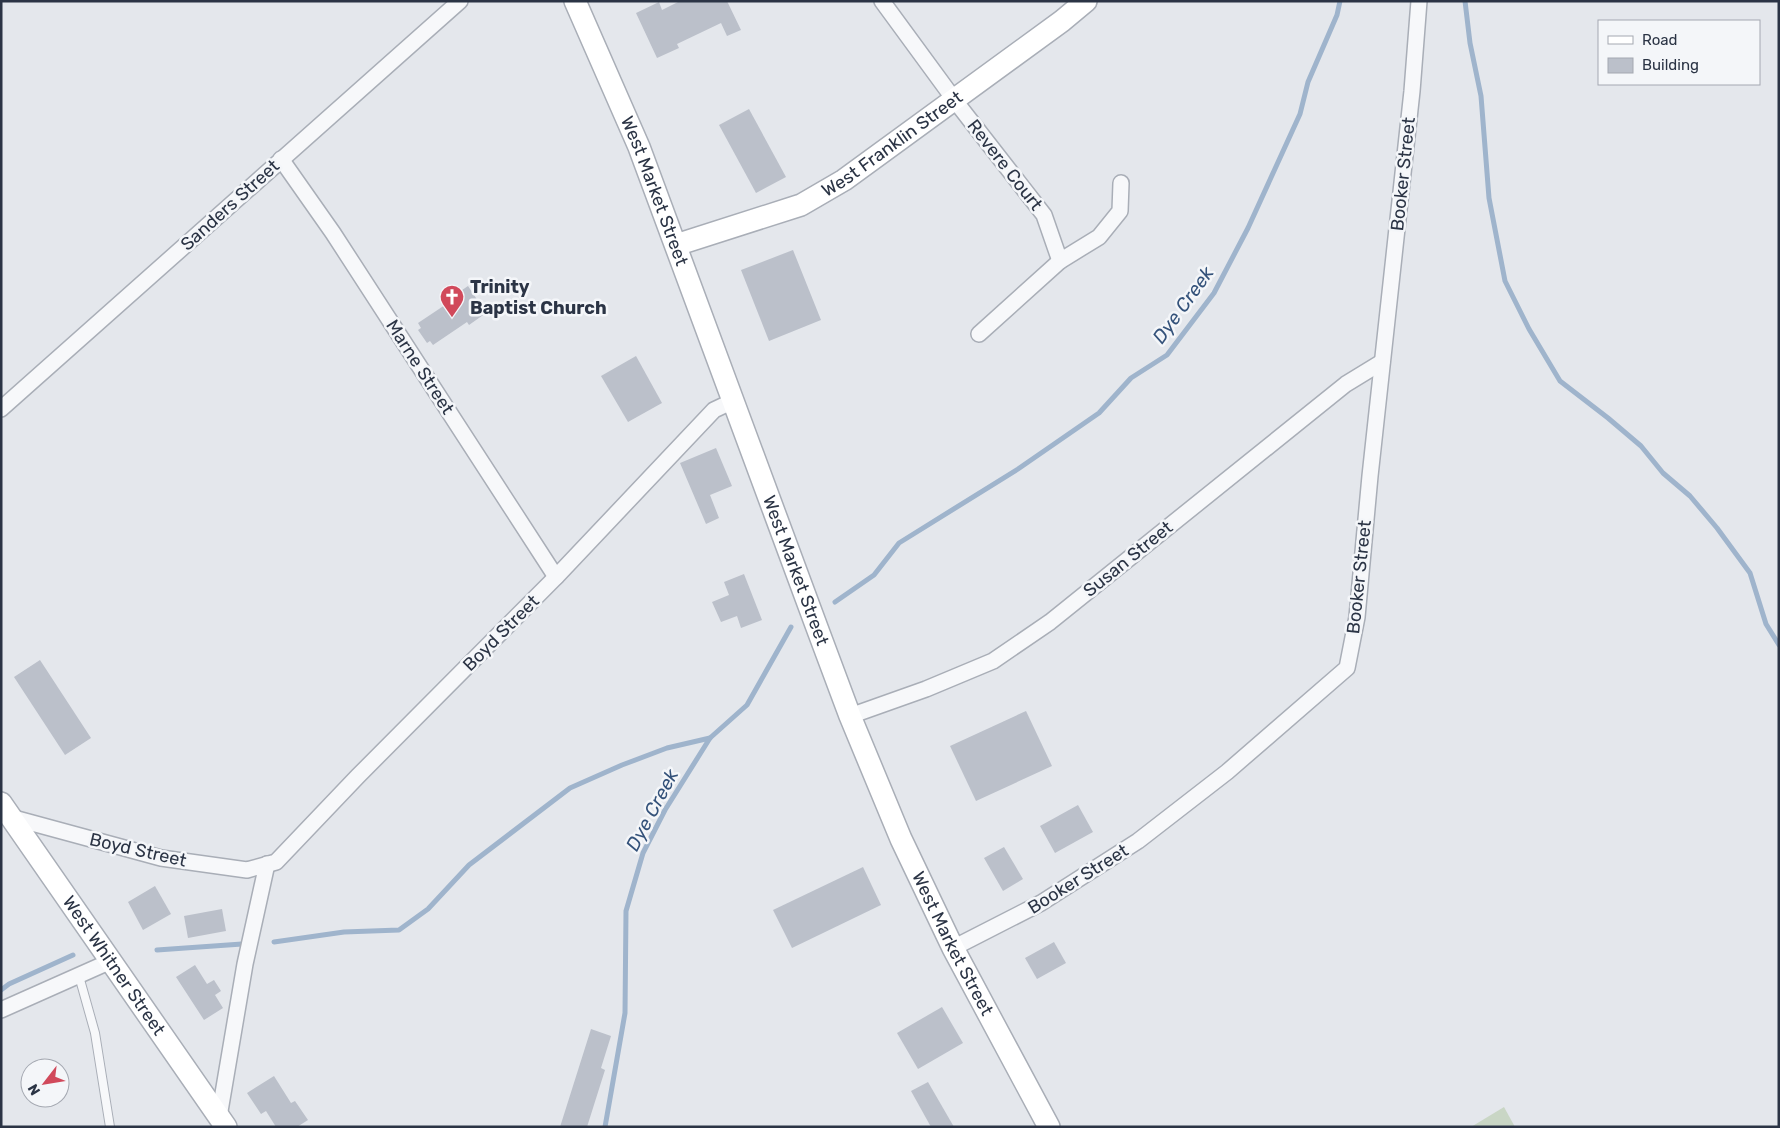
<svg xmlns="http://www.w3.org/2000/svg" width="1780" height="1128" viewBox="0 0 1780 1128" font-family="Rubik,sans-serif">
  <rect width="100%" height="100%" fill="#e4e7ec"/>
  <path fill="#c9d6c5" d="M1504,1107L1515,1127H1471Z"/>
  <g fill="none" stroke-linecap="round" stroke-linejoin="round">
    <g stroke="#9fb4cc" stroke-width="5">
      <path d="M1465,1L1470,43L1481,96L1489,198L1505,281L1529,329L1560,381L1608,418L1641,446L1663,473L1690,496L1717,528L1750,573L1766,624L1779,645"/>
      <path d="M835,602L874,575L899,543L1018,469L1099,413L1131,378L1167,355L1214,293L1248,228L1300,114L1308,82L1337,15L1340,1"/>
      <path d="M274,942L344,932L399,930L428,909L469,865L570,788L622,765L667,748L710,738"/>
      <path d="M157,950L242,944"/>
      <path d="M1,990L9,984L73,955"/>
      <path d="M605,1127L625,1013L626,911L643,853L665,810L710,738L747,705L791,627"/>
    </g>
  </g>
  <g fill="#bbc0ca">
    <path d="M680,1H727L741,30L727,36L721,23L677,44L679,48L657,58L636,13L659,2L662,10Z"/>
    <path d="M749,109L786,177L756,193L719,125Z"/>
    <path d="M793,250L821,320L769,341L741,270Z"/>
    <path d="M468,286L486,313L469,325L467,322L433,345L430,341L427,343L418,330L421,328L418,323L451,301L449,299Z"/>
    <path d="M636,356L662,403L628,422L601,376Z"/>
    <path d="M716,448L732,486L710,495L719,518L706,524L680,463Z"/>
    <path d="M744,574L762,620L741,628L737,616L721,622L712,602L729,595L724,582Z"/>
    <path d="M40,660L91,738L65,755L14,677Z"/>
    <path d="M1026,711L1052,766L976,801L950,746Z"/>
    <path d="M1078,805L1093,832L1055,853L1040,826Z"/>
    <path d="M1004,847L1023,879L1003,891L984,858Z"/>
    <path d="M863,867L881,905L792,948L773,910Z"/>
    <path d="M155,886L171,914L143,930L128,902Z"/>
    <path d="M222,909L226,931L188,938L184,916Z"/>
    <path d="M1054,942L1066,963L1037,979L1025,958Z"/>
    <path d="M195,965L207,984L214,980L221,991L215,995L223,1008L204,1020L176,977Z"/>
    <path d="M942,1007L963,1043L918,1069L897,1033Z"/>
    <path d="M591,1029L611,1036L601,1068L605,1070L587,1127H560Z"/>
    <path d="M274,1076L291,1103L295,1101L308,1120L297,1127H276L266,1111L261,1114L247,1093Z"/>
    <path d="M928,1082L954,1127H931L911,1091Z"/>
  </g>
  <g fill="none" stroke-linecap="round" stroke-linejoin="round">
    <defs>
      <path id="lane" d="M79,976L95,1033L110,1127"/>
      <g id="street">
        <path d="M882,1L956,102L1044,215L1060,261"/>
        <path d="M281,159L333,233L556,577"/>
        <path d="M979,334L1060,261L1099,237L1120,211L1121,183"/>
        <path d="M1,409L460,1"/>
        <path d="M850,716L926,689L993,661L1050,622L1346,384L1382,362"/>
        <path d="M10,817L161,858L247,870L276,862L358,776L556,577L714,410L733,401"/>
        <path d="M953,948L1041,903L1138,841L1227,772L1347,668L1357,617L1370,476L1412,91L1419,1"/>
        <path d="M1,1010L111,961"/>
        <path d="M219,1117L245,964L267,864"/>
      </g>
      <g id="secondary">
        <path id="s1" d="M575,1L639,147L819,633L850,716L901,839L953,948L1049,1127"/>
        <path id="s2" d="M676,245L801,205L844,180L1062,21L1086,1"/>
        <path id="s3" d="M1,803L226,1127"/>
      </g>
    </defs>
    <use href="#lane" stroke="#a9aeb7" stroke-width="10"/>
    <use href="#street" stroke="#a9aeb7" stroke-width="18"/>
    <use href="#secondary" stroke="#a9aeb7" stroke-width="24"/>
    <use href="#lane" stroke="#f7f8fa" stroke-width="8"/>
    <use href="#street" stroke="#f7f8fa" stroke-width="15"/>
    <use href="#secondary" stroke="#fff" stroke-width="21"/>
  </g>
  <defs>
    <symbol id="church-pin" viewBox="-11 -11 22 30"><path d="M0 17L-7.5 6A9.5 9.5 0 1 1 7.5 6Z" fill="#d1495b" stroke="#f4f6f9"/><path d="M-1.2-6h2.4v3.5h3.3v2.4h-3.3V6h-2.4V-.1h-3.3v-2.4h3.3Z" fill="#fff"/></symbol>
  </defs>
  <g fill-rule="evenodd">
    <use href="#church-pin" x="438" y="283" width="28" height="38"/>
  </g>
  <g text-anchor="middle" dominant-baseline="central" stroke-width="5" stroke-linejoin="round" paint-order="stroke">
    <g font-size="18" fill="#2b3445" stroke="#f4f6f9">
      <text stroke="none"><textPath href="#s2" startOffset="241">West Franklin Street</textPath></text>
      <text transform="translate(1005 165) rotate(52)">Revere Court</text>
      <text transform="translate(1403 174) rotate(-84)">Booker Street</text>
      <text stroke="none"><textPath href="#s1" startOffset="206">West Market Street</textPath></text>
      <text transform="translate(230 205) rotate(-42)">Sanders Street</text>
      <text transform="translate(420 367) rotate(57)">Marne Street</text>
      <text transform="translate(1128 559) rotate(-39)">Susan Street</text>
      <text stroke="none"><textPath href="#s1" startOffset="611">West Market Street</textPath></text>
      <text transform="translate(1359 577) rotate(-84)">Booker Street</text>
      <text transform="translate(501 633) rotate(-45)">Boyd Street</text>
      <text transform="translate(138 850) rotate(13)">Boyd Street</text>
      <text transform="translate(1078 879) rotate(-32)">Booker Street</text>
      <text stroke="none"><textPath href="#s1" startOffset="1016">West Market Street</textPath></text>
      <text stroke="none"><textPath href="#s3" startOffset="198">West Whitner Street</textPath></text>
    </g>
    <g font-size="18" font-weight="bold" fill="#2b3445" stroke="#f4f6f9" text-anchor="start">
      <text x="470" y="287">Trinity<tspan x="470" dy="21">Baptist Church</tspan></text>
    </g>
    <g font-size="19" font-style="italic" fill="#34527a" stroke="#f4f6f9">
      <text transform="translate(1183 305) rotate(-54)">Dye Creek</text>
      <text transform="translate(652 810) rotate(-62)">Dye Creek</text>
    </g>
  </g>
  <rect width="1780" height="1128" fill="none" stroke="#2b3445" stroke-width="5"/>
  <rect x="1598" y="20" width="162" height="65" fill="#f4f6f9" stroke="#a4a8b1"/>
  <rect x="1608" y="36" width="25" height="8" fill="#ffffff" stroke="#a4a8b1"/>
  <text x="1642" y="45" font-size="15" fill="#2b3445">Road</text>
  <rect x="1608" y="58" width="25" height="15" fill="#bbc0ca" stroke="#a4a8b1"/>
  <text x="1642" y="70" font-size="15" fill="#2b3445">Building</text>
  <g transform="translate(45 1083) rotate(239)"><circle r="24" fill="#f4f6f9" stroke="#a4a8b1"/>
  <path d="M0-4L9 19L0 12L-9 19Z" fill="#d1495b"/>
  <text y="-8" font-size="14" font-weight="bold" text-anchor="middle" fill="#2b3445">N</text>
  </g>
</svg>
